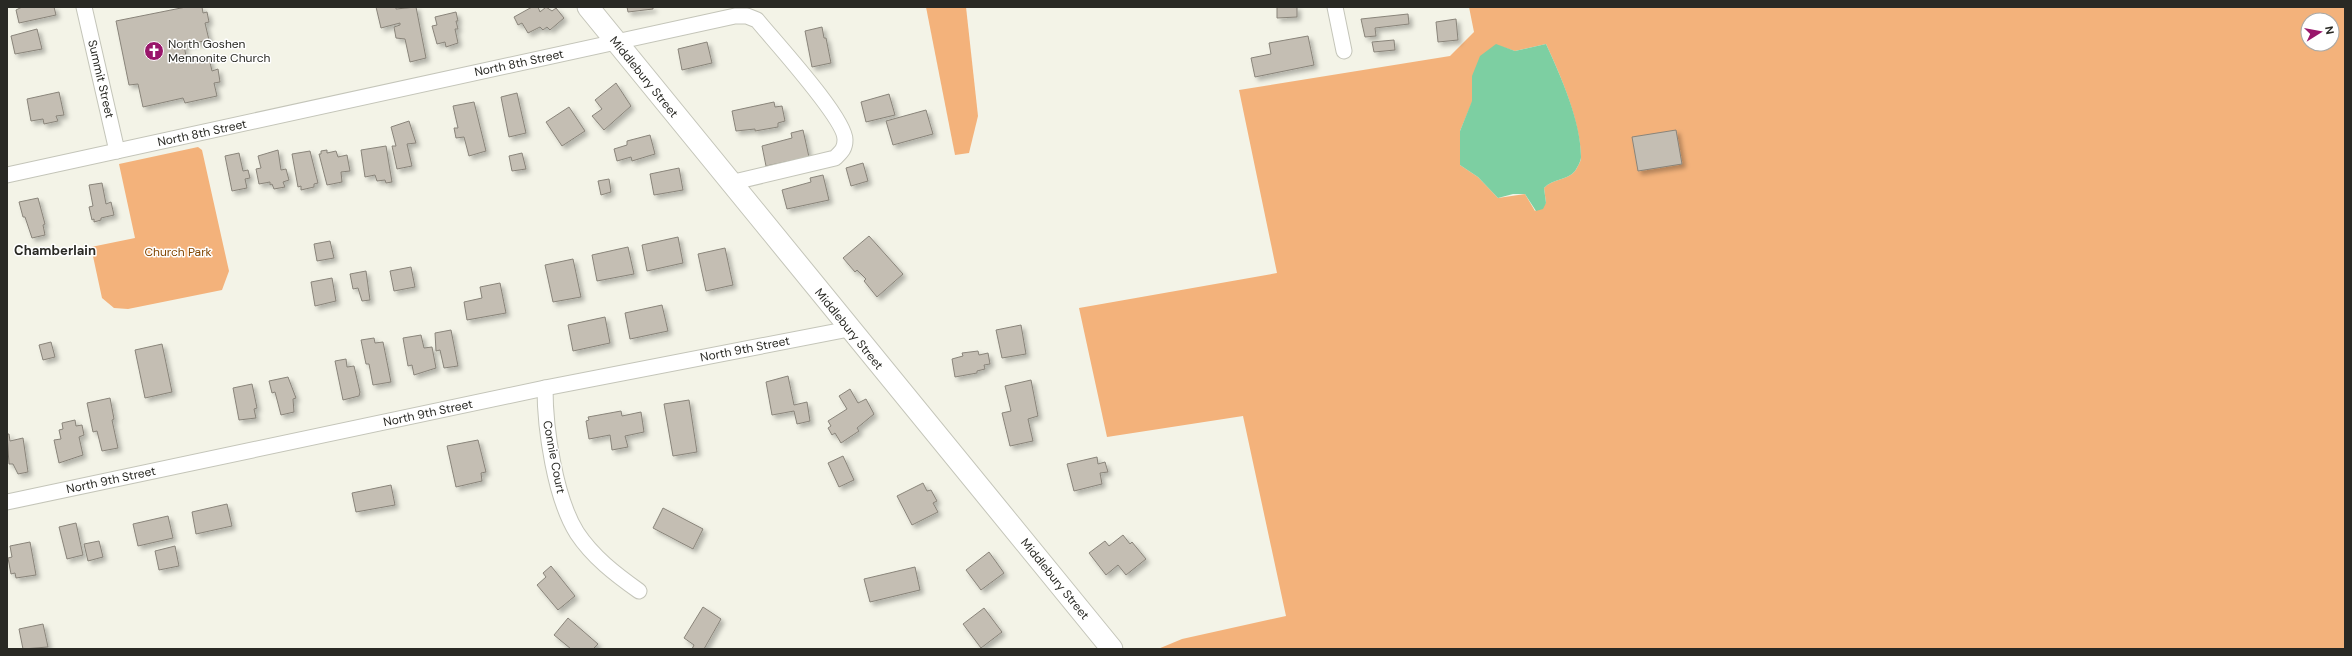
<svg xmlns="http://www.w3.org/2000/svg" width="2352" height="656" viewBox="0 0 2352 656" font-family="'DM Sans',sans-serif">
  <defs>
    <filter id="shadow"><feDropShadow dx="3.5" dy="3.5" stdDeviation="2" flood-color="#0004"/></filter>
  </defs>
  <rect width="100%" height="100%" fill="#f3f3e7"/>
  <g fill="#f3b27b" fill-rule="evenodd">
    <path d="M926,7H966L978,116L969,153L955,155Z"/>
    <path d="M1469,7H2345V649H1158L1182,639L1286,616L1243,416L1107,437L1079,308L1277,273L1239,90L1450,56L1474,32ZM2308,20H2332V44H2308ZM1546,44C1561,76 1581,123 1581,158C1581,161 1577,168 1575,171C1568,180 1552,179 1544,188L1546,203L1535,211L1525,194L1498,198L1478,177L1460,165V131L1496,45L1515,51Z"/>
    <path d="M198,147L202,150L229,271L222,290L128,309L114,308L102,298L91,247L135,238L119,164Z"/>
  </g>
  <path fill="#7dcfa2" d="M1496,44L1515,51L1546,44C1561,77 1581,121 1581,157C1581,161 1577,168 1575,171C1568,180 1552,179 1544,188L1546,203L1543,209L1536,211L1525,194H1513L1498,198L1478,177L1460,165V131L1472,101V76L1480,56Z"/>
  <g fill="#c4beb3" stroke="#89847a" filter="url(#shadow)">
    <path d="M22,7H54L56,15L19,23L16,10Z"/>
    <path d="M186,7H202L203,13L207,12L209,22L205,23L209,40L184,45L187,62L209,58L212,71L218,69L220,82L214,83L217,96L185,103L183,98L143,107L138,84L129,85L116,21Z"/>
    <path d="M376,7H396V9L416,7L426,58L410,62L405,39L396,38L394,27L400,25V23L381,28Z"/>
    <path d="M532,7H538L540,12L546,7L552,11L556,8L564,18L550,30L547,27L543,30L540,27L528,33L522,23L518,25L514,17Z"/>
    <path d="M627,7H653V9L628,12Z"/>
    <path d="M1277,7H1297V17L1277,18Z"/>
    <path d="M456,12L458,21H456L458,29H455L458,43L446,47L445,42L437,44L432,26L437,25L435,17Z"/>
    <path d="M1408,14L1409,24L1375,28L1376,36L1365,37L1361,19Z"/>
    <path d="M1456,19L1458,40L1438,42L1436,22Z"/>
    <path d="M822,27L824,38H826L831,63L812,67L805,31Z"/>
    <path d="M37,29L42,49L15,54L11,36Z"/>
    <path d="M1308,36L1314,65L1255,77L1251,58L1271,54L1269,43Z"/>
    <path d="M1394,40L1395,50L1374,52L1372,42Z"/>
    <path d="M707,42L712,63L682,70L678,49Z"/>
    <path d="M616,83L631,106L604,130L592,116L602,109L595,100Z"/>
    <path d="M59,92L64,115L56,116L58,121L44,124L43,119L31,121L27,99Z"/>
    <path d="M517,93L526,133L509,137L501,97Z"/>
    <path d="M889,94L895,115L866,122L861,102Z"/>
    <path d="M474,102L486,151L469,156L464,137L456,138L454,128H458L453,106Z"/>
    <path d="M774,102L775,107L782,106L785,121L778,123V127L755,131V129L736,131L732,111Z"/>
    <path d="M569,107L585,131L562,146L546,122Z"/>
    <path d="M926,110L933,134L893,145L886,121Z"/>
    <path d="M409,121L416,143L407,144L412,166L397,169L392,146H396L391,127Z"/>
    <path d="M803,130L809,157L766,166L762,146L792,138L791,133Z"/>
    <path d="M1676,130L1682,164L1638,171L1632,137Z"/>
    <path d="M650,135L655,154L632,161L631,157L617,161L614,149L627,145V141Z"/>
    <path d="M386,146L392,182L386,183L385,180L377,181L375,175L365,177L361,150Z"/>
    <path d="M278,150L281,170L286,169L289,180L283,182L285,187L274,189L272,184L270,185V182L259,184L256,169L261,168L258,156Z"/>
    <path d="M327,150V153L336,151L338,157L347,155L350,171L341,172L342,182L327,185L319,154H321V151Z"/>
    <path d="M310,151L318,183L314,184V187L301,190V186L298,187L292,154Z"/>
    <path d="M239,153L243,171L248,170L250,178L245,179L247,188L232,191L225,156Z"/>
    <path d="M522,153L526,169L512,171L509,156Z"/>
    <path d="M863,163L868,181L851,186L846,168Z"/>
    <path d="M679,168L683,190L654,195L650,174Z"/>
    <path d="M823,175L829,200L787,209L782,190L811,182L810,178Z"/>
    <path d="M609,179L611,192L601,195L598,181Z"/>
    <path d="M102,183L106,204L111,202L114,215L101,218V220L94,222V219L92,220L89,207L93,206L89,185Z"/>
    <path d="M38,198L45,224L43,225L45,235L32,238L25,217H23L19,202Z"/>
    <path d="M869,236L903,274L877,297L864,281L866,279L857,270L855,272L843,258Z"/>
    <path d="M678,237L683,263L647,271L642,245Z"/>
    <path d="M330,241L334,258L317,261L314,244Z"/>
    <path d="M628,247L634,274L597,281L592,255Z"/>
    <path d="M725,248L733,285L706,291L698,254Z"/>
    <path d="M573,259L581,297L553,302L545,265Z"/>
    <path d="M411,267L415,287L394,291L390,271Z"/>
    <path d="M366,271L370,300L362,301L358,288L353,289L350,274Z"/>
    <path d="M332,278L336,301L315,306L311,282Z"/>
    <path d="M500,283L506,313L467,320L464,302L482,298L480,287Z"/>
    <path d="M662,305L668,331L630,339L625,313Z"/>
    <path d="M605,317L610,343L573,351L568,325Z"/>
    <path d="M1021,325L1026,354L1002,358L996,330Z"/>
    <path d="M451,330L458,366L444,368L440,350L436,351L435,333Z"/>
    <path d="M421,335L424,348L432,347L436,368L414,375L412,365L408,366L403,338Z"/>
    <path d="M374,338L375,343L383,342L391,382L373,385L369,364H366L361,340Z"/>
    <path d="M51,342L55,357L43,360L39,345Z"/>
    <path d="M162,344L172,392L145,398L135,350Z"/>
    <path d="M978,351L979,355L988,353L990,364L984,365L985,369L977,371V373L955,377L952,359L963,356L962,353Z"/>
    <path d="M346,359L347,367L354,366L360,392L359,396L343,400L335,361Z"/>
    <path d="M788,376L794,405L807,402L810,421L797,424L794,411L772,415L766,382Z"/>
    <path d="M288,377L296,398L293,399L294,412L281,415L275,392L272,393L269,381Z"/>
    <path d="M1031,380L1038,416L1028,419L1033,441L1010,446L1002,413L1011,411L1005,386Z"/>
    <path d="M252,384L257,408L254,409L256,418L239,420L233,388Z"/>
    <path d="M850,389L858,403L866,399L874,414L857,428L859,431L841,443L835,433L832,435L828,428L831,426L828,421L847,409L839,396Z"/>
    <path d="M110,398L114,419L112,420L118,448L102,451L97,431L93,432L87,403Z"/>
    <path d="M689,400L697,452L673,456L664,404Z"/>
    <path d="M621,411L622,416L641,412L644,432L625,436L628,447L612,450L610,435L589,439L586,421L589,420L588,417Z"/>
    <path d="M75,420L76,426L82,425L84,435L79,437L83,455L59,463L54,440L61,439L59,430L63,429L62,423Z"/>
    <path d="M7,434H9L10,441L23,438L28,472L18,474L13,464H9Z"/>
    <path d="M478,440L486,472L481,473L482,481L456,487L447,446Z"/>
    <path d="M843,456L854,480L839,487L828,463Z"/>
    <path d="M1097,457L1098,464L1105,462L1108,472L1100,473L1102,484L1074,491L1067,464Z"/>
    <path d="M923,483L927,491L931,490L937,501L933,503L938,512L912,525L897,496Z"/>
    <path d="M391,485L395,505L356,512L352,493Z"/>
    <path d="M227,504L232,526L196,534L192,512Z"/>
    <path d="M663,508L703,529L693,549L653,528Z"/>
    <path d="M168,516L173,538L138,546L133,524Z"/>
    <path d="M76,523L83,555L67,559L59,527Z"/>
    <path d="M1123,535L1130,544L1132,542L1146,559L1126,575L1118,565L1106,575L1089,553L1105,541L1109,546Z"/>
    <path d="M99,541L103,557L88,561L84,544Z"/>
    <path d="M30,542L36,575L16,578L15,573L11,574L8,558L12,557L10,546Z"/>
    <path d="M175,546L179,566L159,570L155,551Z"/>
    <path d="M989,552L1004,573L981,590L966,570Z"/>
    <path d="M551,566L575,596L558,610L537,585L546,577L543,573Z"/>
    <path d="M915,567L920,590L870,602L864,579Z"/>
    <path d="M703,607L721,619L704,649H692L694,645L684,638Z"/>
    <path d="M984,608L1002,632L981,648L963,624Z"/>
    <path d="M568,618L598,644L593,649H571L554,635Z"/>
    <path d="M43,624L48,647L23,649L19,629Z"/>
  </g>
  <g fill="none" stroke-linecap="round" stroke-linejoin="round">
    <defs>
      <g id="street">
        <path d="M84,7L117,151"/>
        <path d="M1335,7L1344,51"/>
        <path d="M7,175L735,16H747L757,20C774,41 846,119 845,140C845,149 841,152 835,158L730,183"/>
        <path d="M545,388C545,429 555,498 577,533C593,557 615,574 639,591"/>
        <path d="M7,502L545,388L849,329"/>
      </g>
      <path id="secondary" d="M588,7L1112,649"/>
    </defs>
    <use href="#street" stroke="#c4c5b9" stroke-width="17"/>
    <use href="#secondary" stroke="#c4c5b9" stroke-width="23"/>
    <use href="#street" stroke="#fff" stroke-width="15"/>
    <use href="#secondary" stroke="#fff" stroke-width="21"/>
  </g>
  <defs>
    <symbol id="church-disc" viewBox="-11 -11 22 22"><circle r="9.5" fill="#99166b" stroke="#fff"/><path d="M-1.2-6h2.4v3.5h3.3v2.4h-3.3V6h-2.4V-.1h-3.3v-2.4h3.3Z" fill="#fff"/></symbol>
  </defs>
  <g fill-rule="evenodd">
    <use href="#church-disc" x="143" y="40" width="22" height="22"/>
  </g>
  <g text-anchor="middle" dominant-baseline="central" stroke-width="3" stroke-linejoin="round" paint-order="stroke">
    <g font-size="12" fill="#292924" stroke="#fff" text-anchor="start">
      <text x="168" y="44">North Goshen<tspan x="168" dy="14">Mennonite Church</tspan></text>
    </g>
    <g font-size="12" fill="#292924" stroke="#fff">
      <text transform="translate(519 63) rotate(-12)">North 8th Street</text>
      <text transform="translate(644 77) rotate(51)">Middlebury Street</text>
      <text transform="translate(101 79) rotate(77)">Summit Street</text>
      <text transform="translate(202 133) rotate(-12)">North 8th Street</text>
      <text transform="translate(849 329) rotate(51)">Middlebury Street</text>
      <text transform="translate(745 349) rotate(-11)">North 9th Street</text>
      <text transform="translate(428 413) rotate(-12)">North 9th Street</text>
      <text transform="translate(554 457) rotate(79)">Connie Court</text>
      <text transform="translate(111 480) rotate(-12)">North 9th Street</text>
      <text transform="translate(1055 579) rotate(51)">Middlebury Street</text>
    </g>
    <g font-size="12" fill="#804500" stroke="#fff">
      <text x="178" y="252">Church Park</text>
    </g>
    <g font-size="13" font-weight="bold" fill="#292924" stroke="#fff">
      <text x="55" y="250">Chamberlain</text>
    </g>
  </g>
  <rect width="2352" height="656" fill="none" stroke="#292924" stroke-width="16"/>
  <g transform="translate(2320 32) rotate(79)"><circle r="19" fill="#ffffff" stroke="#a9a9a7"/>
  <path d="M0-3L7 15L0 10L-7 15Z" fill="#99166b"/>
  <text y="-6" font-size="11" font-weight="bold" text-anchor="middle" fill="#292924">N</text>
  </g>
</svg>
